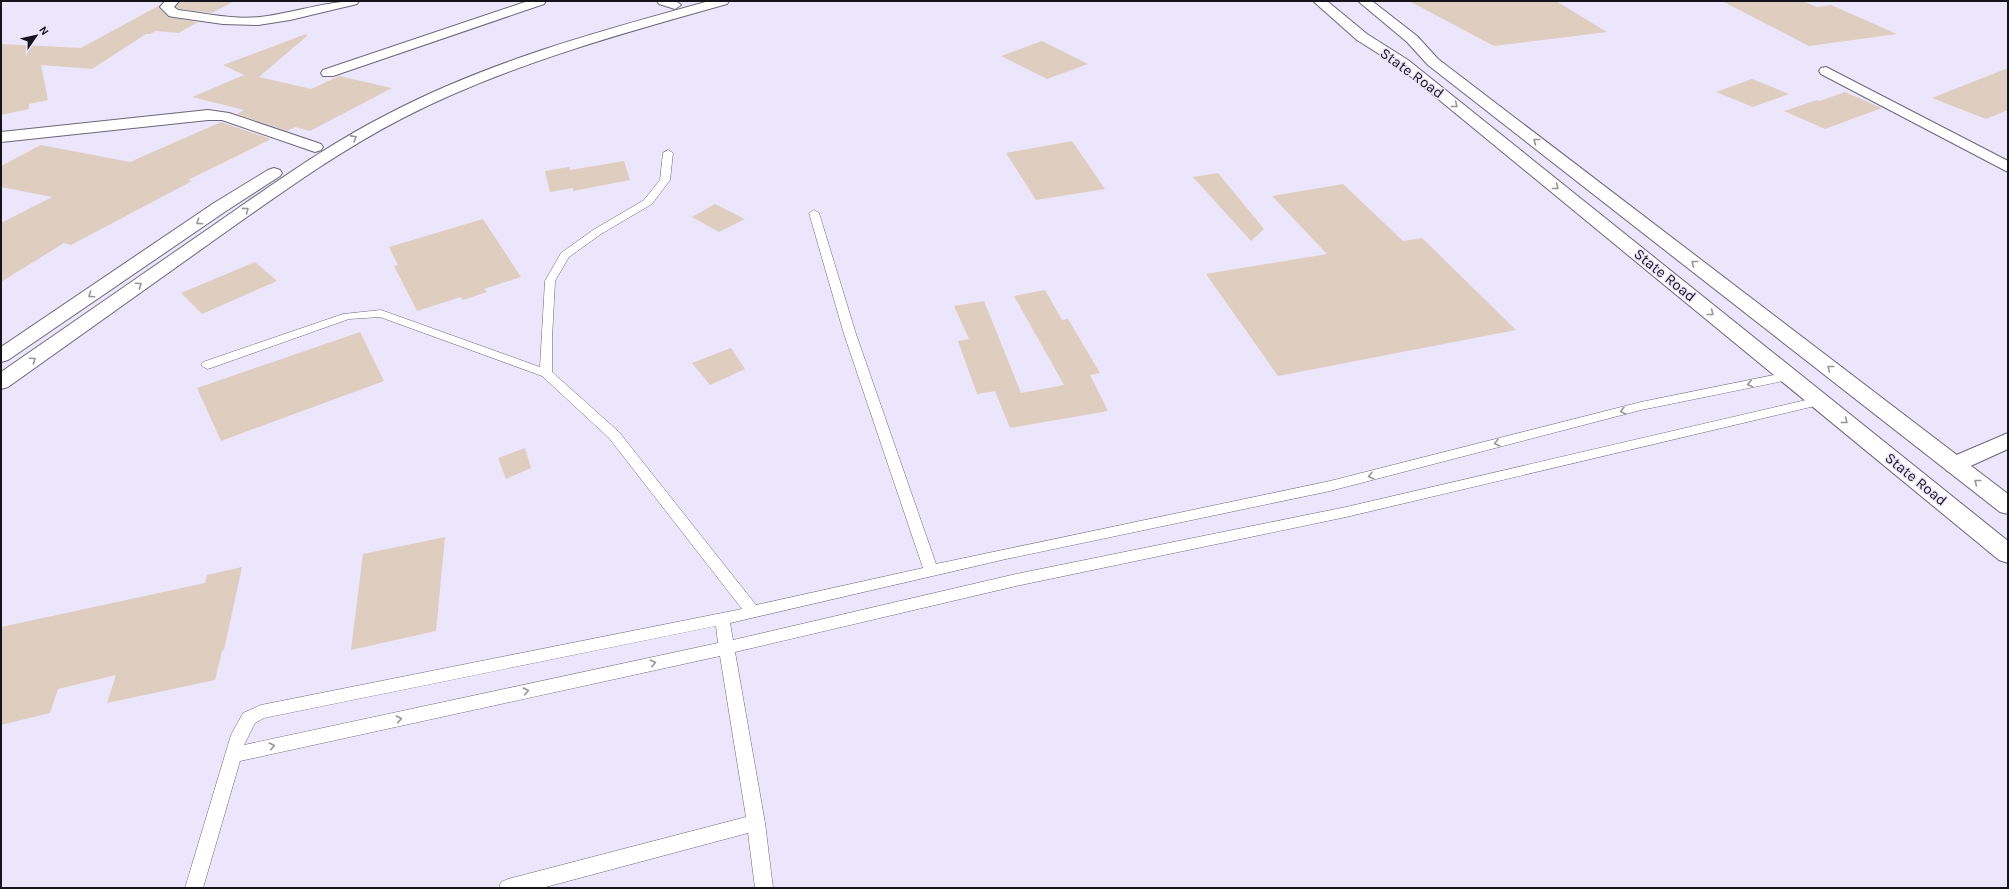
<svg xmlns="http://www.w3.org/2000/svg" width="2009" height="889" viewBox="0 0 2009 889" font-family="Karla,sans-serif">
  <rect width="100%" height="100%" fill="#ebe6fb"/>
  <g fill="#dfcebf">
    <path d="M180,1H234L212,13L179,9L176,7Z"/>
    <path d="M1409,1H1556L1607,32L1494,46Z"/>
    <path d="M1722,1H1803L1817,7L1831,5L1897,34L1809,46Z"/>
    <path d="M160,5L159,8L169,17L198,22L179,33L156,31L150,34H146L92,69L41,65L48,100L29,104V109L1,115V44L81,48Z"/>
    <path d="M306,34L307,36L259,77L311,89L339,76L392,88L310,131L295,127L287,131L237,114L244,110L192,97L244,75L223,65Z"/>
    <path d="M1042,41L1088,64L1047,79L1001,56Z"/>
    <path d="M2008,68V110L1986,119L1932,98Z"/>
    <path d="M1752,79L1789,94L1753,107L1716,92Z"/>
    <path d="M1845,92L1882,108L1825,129L1784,111L1817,100L1820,101Z"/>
    <path d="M221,122L271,139L188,180L192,181L71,245L64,243L1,282V223L52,197L1,187V166L41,145L130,162Z"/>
    <path d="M1072,141L1105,189L1036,200L1006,153Z"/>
    <path d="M624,161L630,180L573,191V188L550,192L545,171L569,167L570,170Z"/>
    <path d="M1218,173L1264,229L1251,241L1193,177Z"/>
    <path d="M1343,184L1403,241L1422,238L1516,330L1278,376L1206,274L1327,254L1272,196Z"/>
    <path d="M715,204L745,219L719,232L692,217Z"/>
    <path d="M483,219L521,277L484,289L487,292L463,300L461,297L417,311L394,266L398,265L389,247Z"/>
    <path d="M255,262L277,281L202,314L181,293Z"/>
    <path d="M1045,290L1062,320L1068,319L1100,373L1090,375L1108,411L1010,428L995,391L977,394L958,341L969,339L954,306L984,301L1021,393L1064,385L1014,296Z"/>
    <path d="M360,332L384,381L221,441L197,388Z"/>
    <path d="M731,348L745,369L710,385L692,363Z"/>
    <path d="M525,448L531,468L506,479L498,458Z"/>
    <path d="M445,537L436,631L351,650L363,554Z"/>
    <path d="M242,567L224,650L222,651L215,680L107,703L116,675L58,689L50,713L1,725V627L205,583L207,575Z"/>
  </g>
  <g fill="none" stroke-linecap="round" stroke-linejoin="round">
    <defs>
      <path id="service" d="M668,150L673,153L670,180L652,204L601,234L569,257L555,281L552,338V372L619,432L756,605L923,568L844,334L809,213L814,210L819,213L856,334L936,564L1330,481L1641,402L1788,372L1794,376L1788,380L1641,410L1330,491L1006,559L730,623L733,640L1016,574L1346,507L1819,397L1823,398L1825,401L1823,404L1819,405L1346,517L1016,586L735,652L765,823L773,888H755L748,833L542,888H499L501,882L508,879L746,817L720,656L240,761L203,888H185L231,735L243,713L261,705L742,609L609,438L542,376L380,317L349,319L211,368L207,369L201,365L203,362L343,314L381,310L540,367L545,281L561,253L593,230L644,200L660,180L663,153ZM716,626L718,643L244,745L255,723L264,718Z"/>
      <g id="minor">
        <path d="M165,1H179L174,7L178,10C204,13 233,20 260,17C294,13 325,1 359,1L357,4L290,20L258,25L223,24L174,17L169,16L160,7Z"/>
        <path d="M528,1H546L544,4L333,76H323L321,73L323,70Z"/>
        <path d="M657,1H676L681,5L675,9L659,4Z"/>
        <path d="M1826,67L2008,161V172L1821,74L1819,71L1821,68Z"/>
        <path d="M208,110L229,113L321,144L323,147L321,150L315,152L222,120H208L1,142V132Z"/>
        <path d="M2008,433V449L1955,473L1947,471L1944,465L1947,459Z"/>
      </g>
      <g id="primary">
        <path d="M1313,1H1327L1367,34L1408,60L2008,541V563L1999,560L1398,66L1357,40Z"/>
        <path d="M1358,1H1372L1417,36L1438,59L2008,494V514L2000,512L1428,65L1407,42Z"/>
      </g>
      <g id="trunk">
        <path d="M709,1H729L727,4C616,35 504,66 401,119C339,151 284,191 227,231C154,283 81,335 8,387L1,389V372C71,324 141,275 211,227C269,187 325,146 388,114C489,61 600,31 709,1Z"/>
        <path d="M274,168L280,170L282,173L280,176L226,211L8,360L1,362V347L214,203L268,170Z"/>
      </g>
    </defs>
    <use href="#service" stroke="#6b6778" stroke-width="1"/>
    <use href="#minor" stroke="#6b6778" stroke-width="2"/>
    <use href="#primary" stroke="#6b6778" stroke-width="2"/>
    <use href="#trunk" stroke="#6b6778" stroke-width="2"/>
    <use href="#service" fill="#fff" fill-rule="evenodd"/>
    <use href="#minor" fill="#fff" fill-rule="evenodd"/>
    <use href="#primary" fill="#fff" fill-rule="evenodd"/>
    <use href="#trunk" fill="#fff" fill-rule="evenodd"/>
  </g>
  <defs><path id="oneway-chevron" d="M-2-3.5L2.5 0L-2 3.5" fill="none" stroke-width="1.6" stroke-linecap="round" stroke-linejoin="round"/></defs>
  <g stroke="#969598">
    <use href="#oneway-chevron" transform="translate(1455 105) rotate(39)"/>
    <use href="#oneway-chevron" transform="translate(354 138) rotate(-29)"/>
    <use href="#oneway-chevron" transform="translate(1536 141) rotate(-142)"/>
    <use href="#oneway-chevron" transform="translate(1556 187) rotate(39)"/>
    <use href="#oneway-chevron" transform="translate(246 210) rotate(-36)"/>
    <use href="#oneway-chevron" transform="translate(199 222) rotate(146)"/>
    <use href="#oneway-chevron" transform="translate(1694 263) rotate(-142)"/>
    <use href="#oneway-chevron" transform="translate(139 285) rotate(-35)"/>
    <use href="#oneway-chevron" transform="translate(91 295) rotate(146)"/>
    <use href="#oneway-chevron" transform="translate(1711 313) rotate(39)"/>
    <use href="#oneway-chevron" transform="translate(33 360) rotate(-35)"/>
    <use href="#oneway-chevron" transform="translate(1830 368) rotate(-142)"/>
    <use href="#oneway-chevron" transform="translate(1750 384) rotate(168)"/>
    <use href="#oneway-chevron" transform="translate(1623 411) rotate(166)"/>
    <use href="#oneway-chevron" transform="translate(1845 421) rotate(39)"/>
    <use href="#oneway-chevron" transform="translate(1497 443) rotate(166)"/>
    <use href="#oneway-chevron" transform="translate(1371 476) rotate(166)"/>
    <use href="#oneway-chevron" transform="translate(1977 482) rotate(-142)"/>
    <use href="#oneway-chevron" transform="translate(653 663) rotate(-12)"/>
    <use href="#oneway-chevron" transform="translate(526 691) rotate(-12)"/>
    <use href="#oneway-chevron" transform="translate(399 719) rotate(-12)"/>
    <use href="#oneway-chevron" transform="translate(272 746) rotate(-12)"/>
  </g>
  <g text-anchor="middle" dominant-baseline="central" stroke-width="3" stroke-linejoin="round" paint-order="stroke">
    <g font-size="15" fill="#16141b" stroke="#ebe6fb">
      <text transform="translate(1412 73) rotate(36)">State Road</text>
      <text transform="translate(1665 275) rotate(39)">State Road</text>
      <text transform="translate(1916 479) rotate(39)">State Road</text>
    </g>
  </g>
  <rect width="2009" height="889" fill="none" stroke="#16141b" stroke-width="4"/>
  <g transform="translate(36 36) rotate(56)" stroke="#ebe6fb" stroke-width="3" paint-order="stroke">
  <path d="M0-3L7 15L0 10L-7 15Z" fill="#16141b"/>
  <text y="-6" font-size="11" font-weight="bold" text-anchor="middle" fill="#16141b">N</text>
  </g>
</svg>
